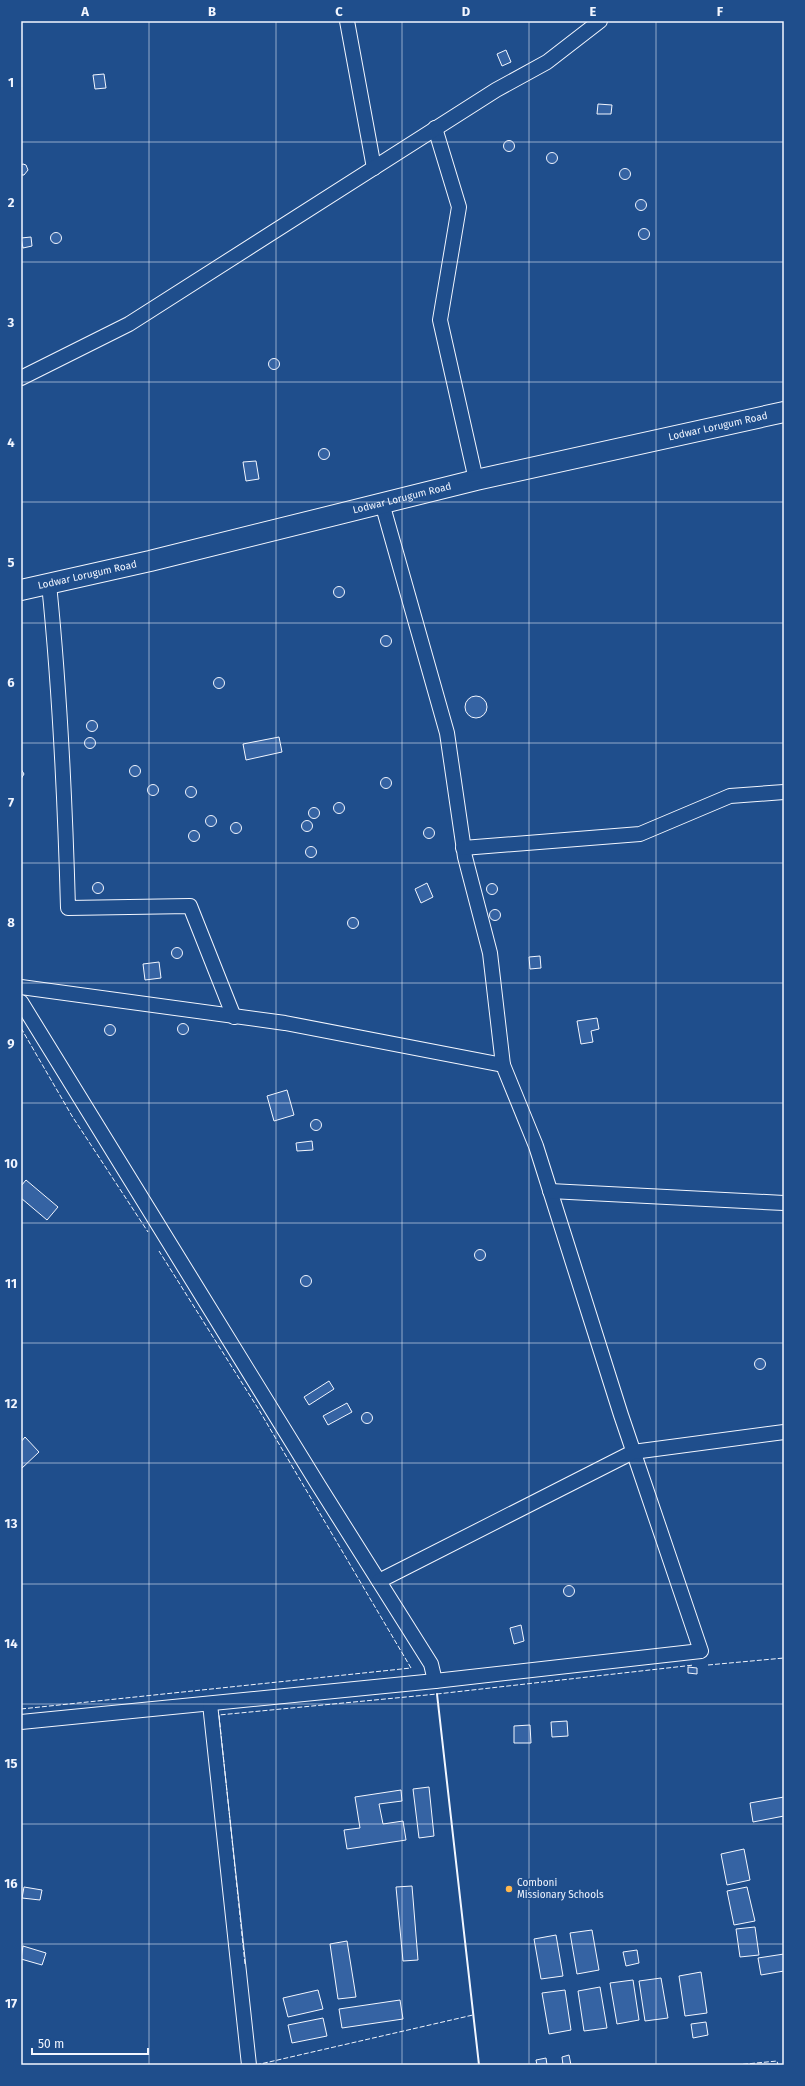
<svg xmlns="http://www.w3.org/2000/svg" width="805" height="2086" viewBox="0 0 805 2086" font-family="'Fira Sans',sans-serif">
  <rect width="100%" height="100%" fill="#1f4e8c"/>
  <g fill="#3563a3" stroke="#f2f6ff">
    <path d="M506,50L511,62L502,66L497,54Z"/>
    <path d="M104,74L106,88L95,89L93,75Z"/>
    <path d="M598,104L612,105L611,114H597Z"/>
    <circle cx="509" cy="146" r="5.5"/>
    <circle cx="552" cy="158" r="5.5"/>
    <path d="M23,164L26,165L28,170L24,175H21V165Z"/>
    <circle cx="625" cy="174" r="5.5"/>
    <circle cx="641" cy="205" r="5.5"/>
    <circle cx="644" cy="234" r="5.5"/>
    <circle cx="56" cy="238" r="5.5"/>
    <path d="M31,237L32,246L23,248L21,238Z"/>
    <circle cx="274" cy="364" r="5.5"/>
    <circle cx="324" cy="454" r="5.5"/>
    <path d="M256,461L259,479L246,481L243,462Z"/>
    <circle cx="339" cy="592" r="5.5"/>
    <circle cx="386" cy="641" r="5.5"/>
    <circle cx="219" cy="683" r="5.5"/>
    <circle cx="476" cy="707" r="11"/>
    <circle cx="92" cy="726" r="5.5"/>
    <path d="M279,737L282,752L246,760L243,744Z"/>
    <circle cx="90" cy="743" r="5.5"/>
    <circle cx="135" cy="771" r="5.5"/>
    <path d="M21,769L24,774L21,779Z"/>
    <circle cx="386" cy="783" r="5.5"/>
    <circle cx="153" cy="790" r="5.5"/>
    <circle cx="191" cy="792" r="5.5"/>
    <circle cx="339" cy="808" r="5.5"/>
    <circle cx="314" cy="813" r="5.5"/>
    <circle cx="211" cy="821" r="5.5"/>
    <circle cx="307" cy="826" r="5.5"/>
    <circle cx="236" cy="828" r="5.5"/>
    <circle cx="429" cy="833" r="5.5"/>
    <circle cx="194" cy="836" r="5.5"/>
    <circle cx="311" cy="852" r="5.5"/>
    <circle cx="98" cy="888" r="5.5"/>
    <path d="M427,883L433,897L421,903L415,889Z"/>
    <circle cx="492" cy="889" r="5.5"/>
    <circle cx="495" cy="915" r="5.5"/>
    <circle cx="353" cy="923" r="5.5"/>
    <circle cx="177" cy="953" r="5.5"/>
    <path d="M540,956L541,968L530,969L529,957Z"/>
    <path d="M159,962L161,978L145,980L143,964Z"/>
    <path d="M597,1018L599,1029L591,1031L593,1042L581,1044L577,1021Z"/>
    <circle cx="183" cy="1029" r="5.5"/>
    <circle cx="110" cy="1030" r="5.5"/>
    <path d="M287,1090L294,1115L274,1121L267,1096Z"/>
    <circle cx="316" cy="1125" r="5.5"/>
    <path d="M312,1141L313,1150L297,1151L296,1143Z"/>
    <path d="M26,1180L58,1207L47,1220L21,1198V1186Z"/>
    <circle cx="480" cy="1255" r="5.5"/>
    <circle cx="306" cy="1281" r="5.5"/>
    <circle cx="760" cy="1364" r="5.5"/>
    <path d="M329,1381L334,1389L309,1405L304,1397Z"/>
    <path d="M347,1403L352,1412L328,1425L323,1416Z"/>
    <circle cx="367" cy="1418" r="5.5"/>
    <path d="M25,1437L39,1452L21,1469V1442Z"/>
    <circle cx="569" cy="1591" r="5.5"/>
    <path d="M521,1625L524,1641L514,1644L510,1628Z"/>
    <path d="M688,1667L697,1668V1674L688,1673Z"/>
    <path d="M567,1721L568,1736L552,1737L551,1722Z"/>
    <path d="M530,1725L531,1743H514V1726Z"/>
    <path d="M429,1787L434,1836L419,1838L413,1789Z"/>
    <path d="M401,1790L402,1801L379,1804L383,1824L403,1821L406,1840L347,1849L344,1830L360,1828L355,1797Z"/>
    <path d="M784,1797V1816L753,1822L750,1803Z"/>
    <path d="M744,1849L750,1880L727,1885L721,1854Z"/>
    <path d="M412,1886L418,1960L403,1961L396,1887Z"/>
    <path d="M24,1887L42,1890L40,1900L22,1898Z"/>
    <path d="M747,1887L755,1921L734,1925L727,1891Z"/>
    <path d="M755,1927L759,1955L740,1957L736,1929Z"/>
    <path d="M592,1930L599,1970L577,1974L570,1933Z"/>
    <path d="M556,1935L563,1976L541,1979L534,1939Z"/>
    <path d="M347,1941L356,1997L338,1999L330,1944Z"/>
    <path d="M23,1946L46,1953L42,1965L21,1959Z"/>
    <path d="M637,1950L639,1963L626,1966L623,1952Z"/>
    <path d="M784,1954V1971L761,1975L758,1958Z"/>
    <path d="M701,1972L707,2013L685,2016L679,1976Z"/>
    <path d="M661,1978L668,2018L645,2021L639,1981Z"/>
    <path d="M633,1980L639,2020L617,2024L610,1983Z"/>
    <path d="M600,1987L607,2028L584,2031L578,1991Z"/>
    <path d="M318,1990L323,2009L288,2017L283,1998Z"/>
    <path d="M565,1990L571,2030L549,2034L542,1993Z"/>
    <path d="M400,2000L403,2019L342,2028L339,2009Z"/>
    <path d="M323,2018L327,2036L292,2043L288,2025Z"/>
    <path d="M706,2022L708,2035L693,2038L691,2024Z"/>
    <path d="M569,2055L571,2065H563L562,2057Z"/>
    <path d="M546,2058L547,2065H537L536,2060Z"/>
  </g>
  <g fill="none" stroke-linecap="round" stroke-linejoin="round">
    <defs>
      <g id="street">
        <path d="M347,21L374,168"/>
        <path d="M435,128L459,207L440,320L476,480"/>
        <path d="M21,378L129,324L496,90L547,62L600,21"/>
        <path d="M382,503L447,733L465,857L490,953L503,1065"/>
        <path d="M49,584C60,692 65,799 68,908L190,906L234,1017"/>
        <path d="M463,848L640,834L730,796L784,792"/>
        <path d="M21,987L285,1023L503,1065L536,1146L621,1415L701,1651L435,1681L21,1722"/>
        <path d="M21,1002L319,1486L431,1664L435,1681"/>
        <path d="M550,1191L784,1203"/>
        <path d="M379,1581L633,1452L784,1432"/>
        <path d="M210,1704L249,2065"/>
      </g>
      <g id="secondary">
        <path id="s1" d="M21,590L150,561L476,480L784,412"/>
      </g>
    </defs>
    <use href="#street" stroke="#f2f6ff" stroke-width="16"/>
    <use href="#secondary" stroke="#f2f6ff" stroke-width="22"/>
    <use href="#street" stroke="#1f4e8c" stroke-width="14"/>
    <use href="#secondary" stroke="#1f4e8c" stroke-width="20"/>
    <g stroke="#f2f6ff" stroke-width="1" stroke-dasharray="5 2" stroke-linecap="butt">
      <path d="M21,1028L72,1116L148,1232"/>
      <path d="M708,1665L784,1658"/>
      <path d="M21,1709L411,1668L259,1410L159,1251"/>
      <path d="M245,1964L219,1715L437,1694L694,1665"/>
      <path d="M256,2065L473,2015"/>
      <path d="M736,2065L777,2061L778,2065"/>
    </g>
    <path stroke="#f2f6ff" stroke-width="2" d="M437,1694L479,2065"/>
  </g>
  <path fill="none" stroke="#f2f6ff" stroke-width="1" stroke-opacity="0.55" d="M149,21V2065M276,21V2065M402,21V2065M529,21V2065M656,21V2065M21,142H784M21,262H784M21,382H784M21,502H784M21,623H784M21,743H784M21,863H784M21,983H784M21,1103H784M21,1223H784M21,1343H784M21,1463H784M21,1584H784M21,1704H784M21,1824H784M21,1944H784"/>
  <circle fill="#ffb74d" stroke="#1f4e8c" stroke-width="1.5" cx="509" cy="1889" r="4"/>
  <g text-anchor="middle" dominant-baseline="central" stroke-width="3" stroke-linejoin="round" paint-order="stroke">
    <g font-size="10" fill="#f2f6ff" stroke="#1f4e8c">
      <text stroke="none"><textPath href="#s1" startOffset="716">Lodwar Lorugum Road</textPath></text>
      <text stroke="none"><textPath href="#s1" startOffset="392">Lodwar Lorugum Road</textPath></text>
      <text stroke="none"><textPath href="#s1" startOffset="68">Lodwar Lorugum Road</textPath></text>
    </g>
    <g font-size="10" fill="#f2f6ff" stroke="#1f4e8c" text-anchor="start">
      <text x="517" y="1883">Comboni<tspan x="517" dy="12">Missionary Schools</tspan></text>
    </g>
  </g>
  <rect width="805" height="2086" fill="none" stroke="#1f4e8c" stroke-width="44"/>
  <path d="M32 2048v6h116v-6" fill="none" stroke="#f2f6ff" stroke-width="2"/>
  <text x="38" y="2048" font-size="12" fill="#f2f6ff" stroke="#1f4e8c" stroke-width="3" paint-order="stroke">50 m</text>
  <rect x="22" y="22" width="761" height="2042" fill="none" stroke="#f2f6ff" stroke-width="1.5"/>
  <g font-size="13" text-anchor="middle" font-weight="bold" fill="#f2f6ff">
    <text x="85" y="16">A</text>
    <text x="212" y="16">B</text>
    <text x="339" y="16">C</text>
    <text x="466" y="16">D</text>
    <text x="593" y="16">E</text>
    <text x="720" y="16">F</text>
    <text x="11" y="87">1</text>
    <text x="11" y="207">2</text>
    <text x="11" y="327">3</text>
    <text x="11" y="447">4</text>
    <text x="11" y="567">5</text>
    <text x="11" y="687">6</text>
    <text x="11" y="807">7</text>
    <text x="11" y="927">8</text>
    <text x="11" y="1048">9</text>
    <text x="11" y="1168">10</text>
    <text x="11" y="1288">11</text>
    <text x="11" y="1408">12</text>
    <text x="11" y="1528">13</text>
    <text x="11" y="1648">14</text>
    <text x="11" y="1768">15</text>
    <text x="11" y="1888">16</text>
    <text x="11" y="2008">17</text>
  </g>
</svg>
